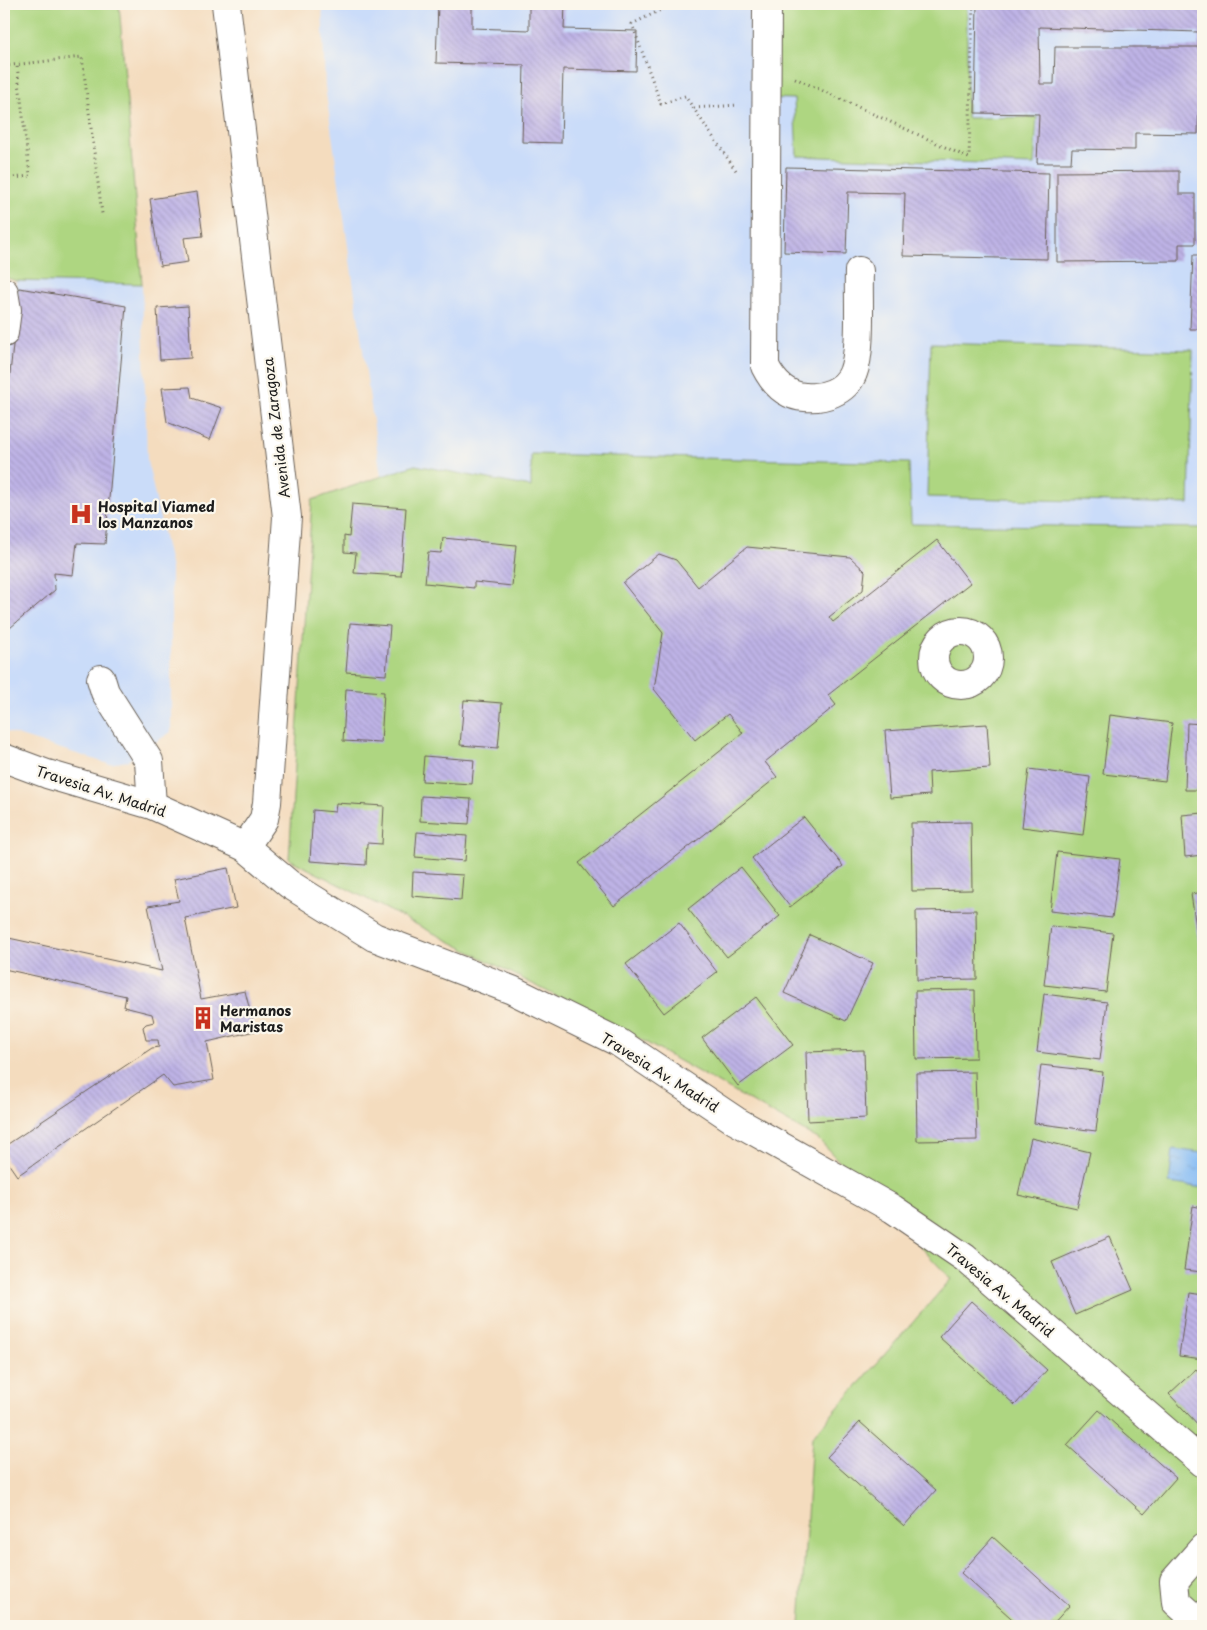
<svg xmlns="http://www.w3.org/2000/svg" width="1207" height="1630" viewBox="0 0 1207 1630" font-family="'Playpen Sans',sans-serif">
  <defs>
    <pattern id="water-ripples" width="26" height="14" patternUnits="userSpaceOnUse" patternTransform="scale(1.25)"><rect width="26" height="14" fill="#85bbf4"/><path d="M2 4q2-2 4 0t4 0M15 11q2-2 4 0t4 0" fill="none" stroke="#72a0d1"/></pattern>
    <pattern id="building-back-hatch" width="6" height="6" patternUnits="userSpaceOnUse" patternTransform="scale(1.25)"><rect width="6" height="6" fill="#beb3e6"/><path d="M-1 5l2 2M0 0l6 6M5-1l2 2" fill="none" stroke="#a399c5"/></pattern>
  </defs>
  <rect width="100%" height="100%" fill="#fbf7ec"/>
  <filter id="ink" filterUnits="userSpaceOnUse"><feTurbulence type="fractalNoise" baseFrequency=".02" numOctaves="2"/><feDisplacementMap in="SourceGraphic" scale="10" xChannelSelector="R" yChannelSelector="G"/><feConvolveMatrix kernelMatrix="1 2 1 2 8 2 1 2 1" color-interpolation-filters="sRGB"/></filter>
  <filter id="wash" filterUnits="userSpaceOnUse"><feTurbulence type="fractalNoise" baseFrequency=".0096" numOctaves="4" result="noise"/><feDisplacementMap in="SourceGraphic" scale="20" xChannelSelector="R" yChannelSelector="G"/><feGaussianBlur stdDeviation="1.12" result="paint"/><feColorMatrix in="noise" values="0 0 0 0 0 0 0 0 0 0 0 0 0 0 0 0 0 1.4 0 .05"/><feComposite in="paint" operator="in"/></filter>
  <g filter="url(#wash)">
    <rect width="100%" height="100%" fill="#f4dcbe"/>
    <g fill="#cadcf9">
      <path d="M322,4H1203V528L911,524L909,463L531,454V487L415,465L381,476L325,86Z"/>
      <path d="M16,281L142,284L147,459L171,569V732L127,761L109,764L4,731V396Z"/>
    </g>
    <g fill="#aed681" stroke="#65794e">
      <path d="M4,4H119L142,284L16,281L4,277Z"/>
      <path d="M769,4H967V118L1037,117L1034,165L797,156L794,99L766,98Z"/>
      <path d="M931,343L1193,350L1189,504L927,497Z"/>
      <path d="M531,454L909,463L911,524L1203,528V1626H800L812,1437L951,1279L818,1139L638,1038L289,859L312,500L415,465L531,487Z"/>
    </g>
    <path fill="url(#water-ripples)" stroke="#506c88" d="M1173,1149L1203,1153V1188L1169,1183Z"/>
    <g id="blocks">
      <g fill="url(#building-back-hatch)" fill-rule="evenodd">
        <path d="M438,4H472V28L529,30V4H565L564,29L637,31L636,71L563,69L561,143L522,142L524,65L436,63Z"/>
        <path d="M977,4H1203V99H1199L1198,134L1135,133V150L1072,149L1071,163H1037L1039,114L975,113ZM1039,27L1199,32L1198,47H1055L1054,84H1040Z"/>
        <path d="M786,167L1049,173L1047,259L903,256L905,193L848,192L846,254L784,252Z"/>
        <path d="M1179,171V194H1195V244H1179V261L1057,262V172Z"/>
        <path d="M197,192L203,236L184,238L188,262L160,266L150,199Z"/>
        <path d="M1193,255H1203V329H1190Z"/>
        <path d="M19,288L126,306L105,544L77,543L73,575L54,573L55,590L4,633V431Z"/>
        <path d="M188,306L191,358L160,360L157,308Z"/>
        <path d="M190,387L192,398L222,408L210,440L167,422L162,388Z"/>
        <path d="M352,504L406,508L401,576L354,573L356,553L344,552V536L349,537Z"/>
        <path d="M443,538L516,545L512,586L474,582V588L425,583L428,552L441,553Z"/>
        <path d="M937,540L970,583L828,695L836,705L765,762L777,777L614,906L579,863L743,733L728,714L695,740L654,689L663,633L623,583L659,554L676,560L698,587L747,547L850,557L865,571L863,590L829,617L833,622Z"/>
        <path d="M350,623L390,626L386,675L346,672Z"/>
        <path d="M346,689L384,692L381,743L343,741Z"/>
        <path d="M464,700L502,703L498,748L460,745Z"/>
        <path d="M1110,715L1172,723L1165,781L1103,774Z"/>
        <path d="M1187,723L1203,724V790H1185Z"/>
        <path d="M987,724L990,768L929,772L930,795L890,798L885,731Z"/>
        <path d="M424,756L474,760L472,784L422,781Z"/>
        <path d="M1029,769L1090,777L1083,835L1022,827Z"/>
        <path d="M421,796L471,799L469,824L420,821Z"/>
        <path d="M336,803L384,806L382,844L367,843L366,865L310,861L313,810L335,812Z"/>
        <path d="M1203,813V855L1185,857L1182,815Z"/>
        <path d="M804,817L843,866L790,907L752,858Z"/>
        <path d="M971,822L972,890L912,891L911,823Z"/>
        <path d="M417,832L467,836L465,861L415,857Z"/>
        <path d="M1057,852L1120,859L1112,918L1050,911Z"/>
        <path d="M741,867L780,916L727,957L688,909Z"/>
        <path d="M228,868L236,908L185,918L201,999L245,991L255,1031L207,1042L214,1080L173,1087L163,1075L17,1176L6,1160L5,1146L152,1048L159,1047L158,1040H146L143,1027L146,1024L154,1022L152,1014L124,1007L126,996L4,969V937L162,971L148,906L179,901L174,879Z"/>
        <path d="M413,872L463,875L461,900L412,896Z"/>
        <path d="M1203,892V960H1201L1191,894Z"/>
        <path d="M976,910L977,979L917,980L916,911Z"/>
        <path d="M679,923L717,972L664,1013L626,964Z"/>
        <path d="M1051,926L1113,933L1106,992L1044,985Z"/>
        <path d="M810,935L873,963L846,1021L784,993Z"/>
        <path d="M975,990L976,1058L916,1059L915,991Z"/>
        <path d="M1044,994L1107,1002L1100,1060L1037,1052Z"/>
        <path d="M756,997L793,1045L738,1086L702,1038Z"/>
        <path d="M864,1050L866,1118L808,1121L806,1052Z"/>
        <path d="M1041,1065L1103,1072L1096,1131L1034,1123Z"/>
        <path d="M975,1072L977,1140L917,1141L916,1073Z"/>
        <path d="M1031,1138L1090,1152L1077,1208L1018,1195Z"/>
        <path d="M1193,1206L1203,1208V1272L1184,1270Z"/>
        <path d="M1110,1237L1133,1290L1075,1315L1052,1262Z"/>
        <path d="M1188,1292L1203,1294V1359L1179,1356Z"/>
        <path d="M971,1301L1047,1370L1015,1405L939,1337Z"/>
        <path d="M1196,1369L1203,1377V1430L1169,1394Z"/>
        <path d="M1099,1410L1176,1478L1144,1514L1067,1445Z"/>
        <path d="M860,1422L936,1490L904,1526L827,1457Z"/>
        <path d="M993,1537L1069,1606L1051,1626H1020L961,1573Z"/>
      </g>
    </g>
  </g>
  <g filter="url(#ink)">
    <use href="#blocks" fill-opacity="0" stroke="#685f55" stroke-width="1"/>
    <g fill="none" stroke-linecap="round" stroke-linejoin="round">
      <defs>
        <g id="minor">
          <path d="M226,4L287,517L267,803L264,819L245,847"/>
          <path d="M767,4L765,366C773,382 785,396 805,397C823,399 845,392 853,373C862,350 858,298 859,271"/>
          <path d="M4,292L7,310L4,333"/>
          <circle cx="961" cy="658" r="27"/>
          <path d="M101,679L105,692L149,761L152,805"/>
          <path d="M4,758L47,774L152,805L245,847L289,884L374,937L512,990L618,1042L736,1121L893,1209L965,1258L1203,1463"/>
          <path d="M1203,1626L1176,1602L1174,1581L1203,1548"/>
        </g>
      </defs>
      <use href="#minor" stroke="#685f55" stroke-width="30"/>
      <g stroke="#685f55" stroke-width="3" stroke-dasharray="1 4" stroke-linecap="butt">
        <path d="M673,4L632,24L661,104L685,96L737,172"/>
        <path d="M4,66L82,57L102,214"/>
        <path d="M795,78L969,158L973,4"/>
        <path d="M694,108L738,105"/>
        <path d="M4,179L30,176L17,65"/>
      </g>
      <use href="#minor" stroke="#fff" stroke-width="28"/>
    </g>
  </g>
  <defs>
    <symbol id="hospital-bare" viewBox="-9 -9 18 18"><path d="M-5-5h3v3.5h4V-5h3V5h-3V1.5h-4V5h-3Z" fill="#c8321e" stroke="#fbf7ec" stroke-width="2.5" paint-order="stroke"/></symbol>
    <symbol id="building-bare" viewBox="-9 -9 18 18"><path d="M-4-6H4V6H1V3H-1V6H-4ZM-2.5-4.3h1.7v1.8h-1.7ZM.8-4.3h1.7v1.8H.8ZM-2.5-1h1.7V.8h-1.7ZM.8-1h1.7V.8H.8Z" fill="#c8321e" stroke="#fbf7ec" stroke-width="2.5" paint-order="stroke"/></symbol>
  </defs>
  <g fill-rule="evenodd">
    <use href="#hospital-bare" x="65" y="498" width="32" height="32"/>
    <use href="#building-bare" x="187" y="1002" width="32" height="32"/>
  </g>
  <g text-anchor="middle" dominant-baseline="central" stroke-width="4.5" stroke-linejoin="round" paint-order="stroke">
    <g font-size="14" fill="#1c1c1c" stroke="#fbf7ec">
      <text transform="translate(276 428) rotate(-97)">Avenida de Zaragoza</text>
      <text transform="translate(101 791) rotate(18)">Travesia Av. Madrid</text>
      <text transform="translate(660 1072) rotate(32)">Travesia Av. Madrid</text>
      <text transform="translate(1000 1290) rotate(40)">Travesia Av. Madrid</text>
    </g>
    <g font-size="14" font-weight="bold" fill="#1c1c1c" stroke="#fbf7ec" text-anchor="start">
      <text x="98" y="506">Hospital Viamed<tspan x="98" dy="16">los Manzanos</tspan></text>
      <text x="220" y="1010">Hermanos<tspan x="220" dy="16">Maristas</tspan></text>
    </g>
  </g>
  <rect width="1207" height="1630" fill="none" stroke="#fbf7ec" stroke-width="20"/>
</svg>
